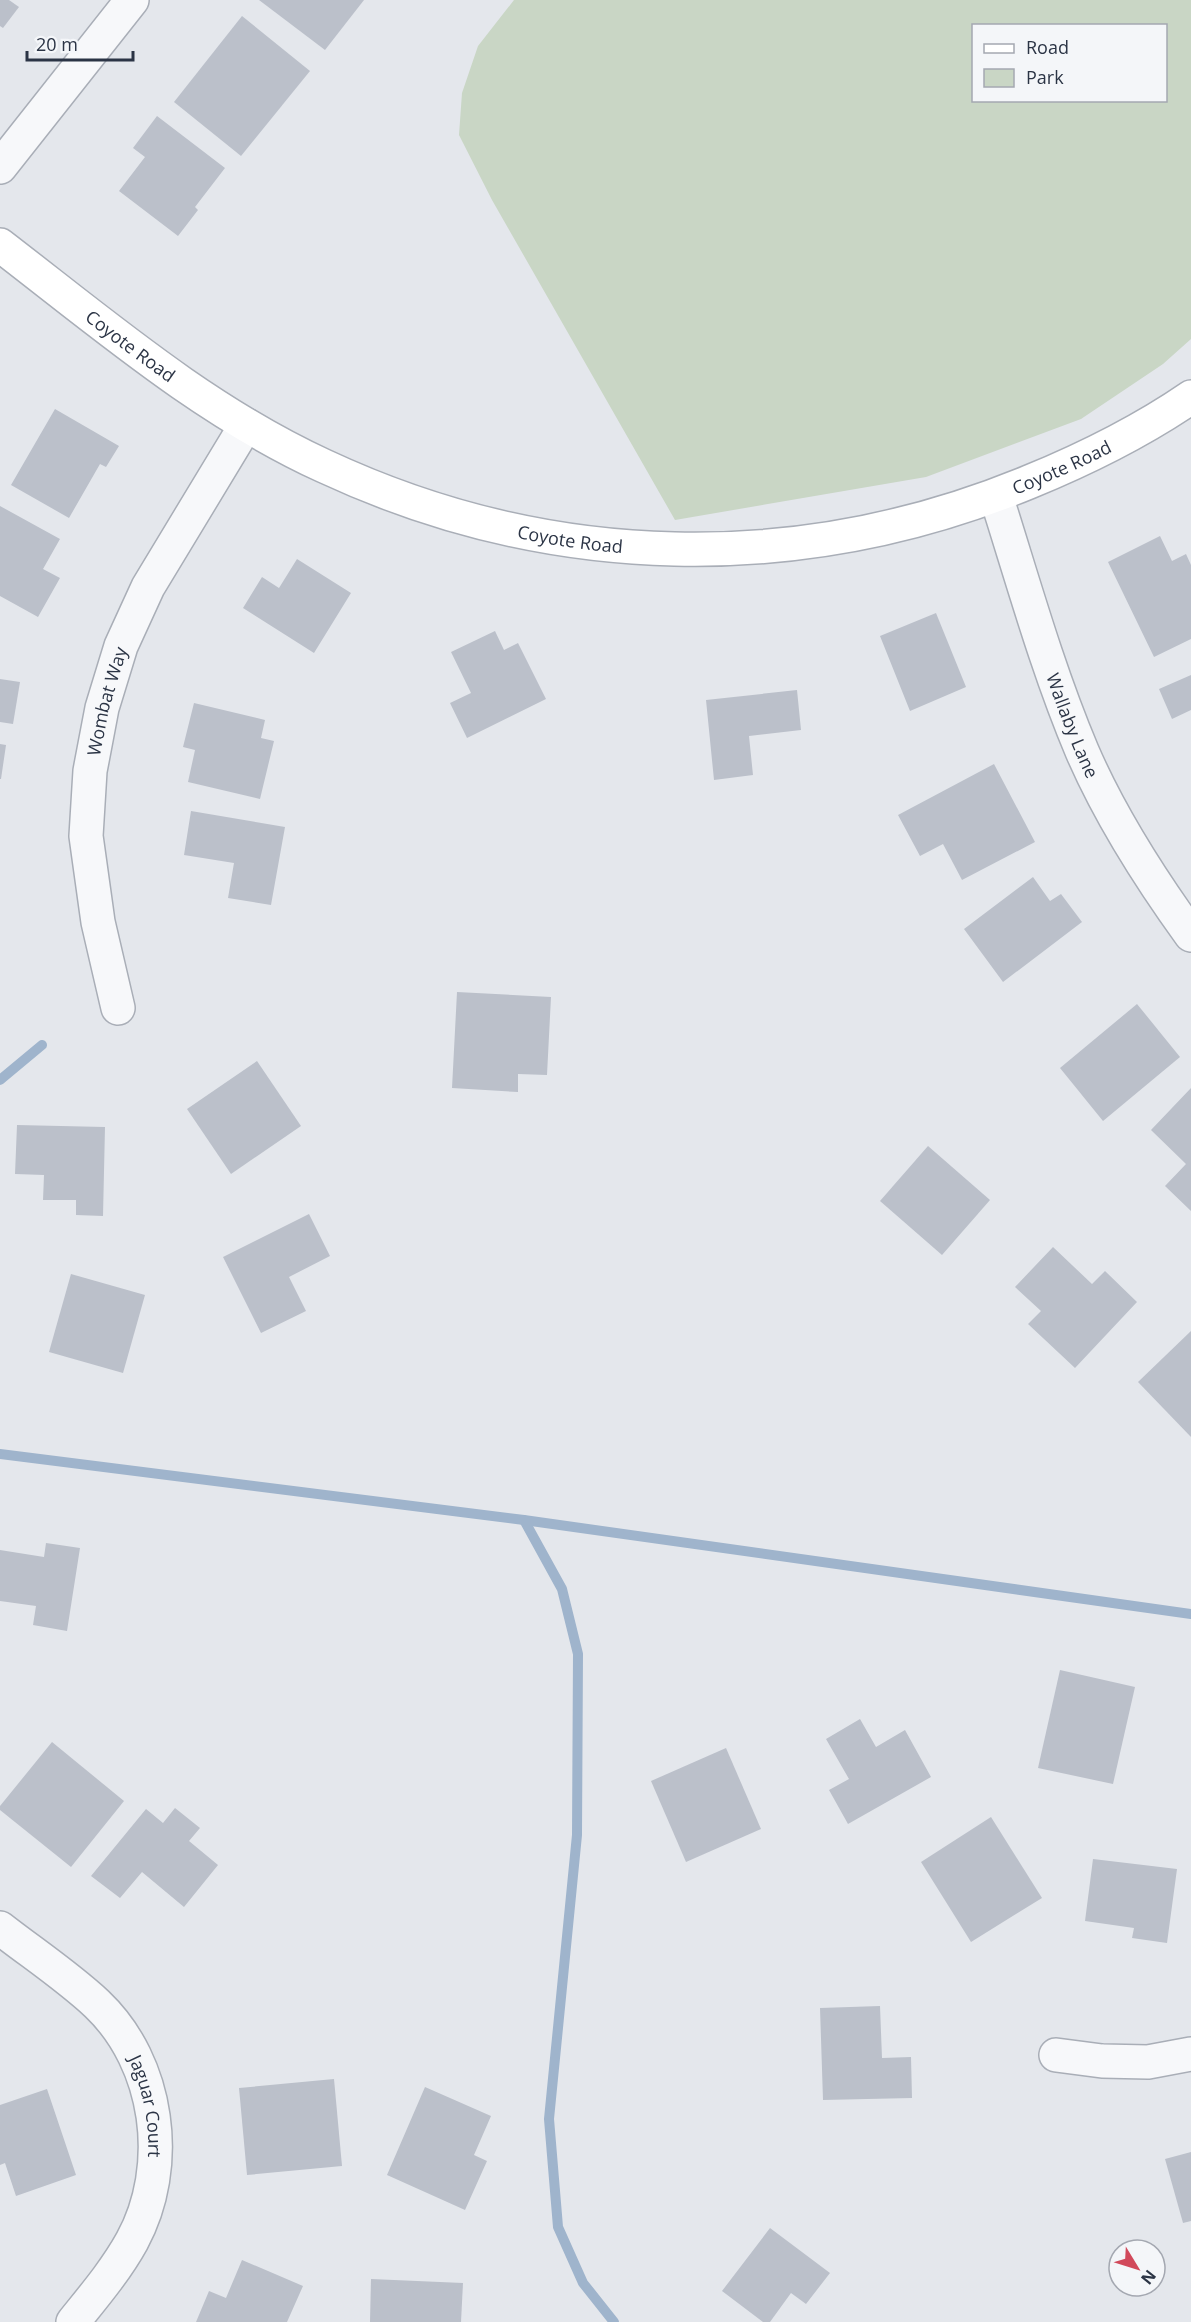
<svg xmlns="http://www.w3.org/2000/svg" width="1191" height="2322" viewBox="0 0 1191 2322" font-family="'Open Sans',sans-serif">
  <rect width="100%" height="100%" fill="#e4e7ec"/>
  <path fill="#c9d6c5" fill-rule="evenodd" d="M514,0H1191V339L1163,364L1081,419L926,477L675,520L492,200L459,135L462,93L478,46ZM974,26H1166V100H974Z"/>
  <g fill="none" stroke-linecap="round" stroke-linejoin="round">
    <g stroke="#9fb4cc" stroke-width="10">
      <path d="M0,1080L42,1045"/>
      <path d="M0,1454L524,1520L1191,1614"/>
      <path d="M524,1520L562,1589L578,1654L577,1835L549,2119L558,2227L583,2283L614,2322"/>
    </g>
  </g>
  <g fill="#bbc0ca">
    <path d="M0,0H9L19,7L3,28L0,26Z"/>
    <path d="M259,0H364L325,50Z"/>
    <path d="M242,16L310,71L241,156L174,102Z"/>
    <path d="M157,116L225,168L195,207L198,210L178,236L119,191L145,157L133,148Z"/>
    <path d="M55,409L119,446L106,467L100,464L69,518L11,485Z"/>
    <path d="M0,506L60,539L43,569L60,578L38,617L0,596Z"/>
    <path d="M1160,536L1172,561L1186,554L1191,565V639L1154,657L1108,562Z"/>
    <path d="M297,559L351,593L314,653L243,608L262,577L279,588Z"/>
    <path d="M936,613L966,687L910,711L880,636Z"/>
    <path d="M495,631L504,650L518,643L546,699L467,738L450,703L471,693L451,652Z"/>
    <path d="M1191,675V710L1172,719L1159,689Z"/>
    <path d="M0,679L20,682L13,724L0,722Z"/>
    <path d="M797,690L801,730L749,736L753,775L714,780L706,700Z"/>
    <path d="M194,703L265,720L261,738L274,741L260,799L188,782L195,750L183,747Z"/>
    <path d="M0,744L6,745L1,779H0Z"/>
    <path d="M994,764L1035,842L962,880L943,844L920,856L898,815Z"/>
    <path d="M191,811L285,827L271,905L228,898L234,863L184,855Z"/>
    <path d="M1033,877L1050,901L1061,894L1082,922L1003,982L964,929Z"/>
    <path d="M457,992L551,997L547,1075L518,1074V1092L452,1088Z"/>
    <path d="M1137,1004L1180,1057L1103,1121L1060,1068Z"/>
    <path d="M257,1061L301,1126L231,1174L187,1109Z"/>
    <path d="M1191,1088V1211L1165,1186L1186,1164L1151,1130Z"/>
    <path d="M17,1125L105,1127L103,1216L76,1215V1200H43L44,1175L15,1174Z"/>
    <path d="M928,1146L990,1200L942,1255L880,1201Z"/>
    <path d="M309,1214L330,1256L289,1277L306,1311L261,1333L223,1257Z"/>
    <path d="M1053,1247L1092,1284L1105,1271L1137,1302L1075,1368L1028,1324L1041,1311L1015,1287Z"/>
    <path d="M71,1274L145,1295L123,1373L49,1352Z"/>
    <path d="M1191,1331V1437L1138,1382Z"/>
    <path d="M46,1543L80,1548L67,1631L33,1625L36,1606L0,1601V1550L44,1557Z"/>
    <path d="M1060,1670L1135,1687L1113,1784L1038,1768Z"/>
    <path d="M860,1719L876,1747L905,1730L931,1777L848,1824L829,1790L849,1779L826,1739Z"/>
    <path d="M52,1742L124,1801L71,1867L0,1810V1806Z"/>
    <path d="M726,1748L761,1829L686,1862L651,1781Z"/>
    <path d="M175,1808L200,1828L189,1841L218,1865L184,1907L142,1872L120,1898L91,1876L146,1809L163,1823Z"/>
    <path d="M991,1817L1042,1898L971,1942L921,1862Z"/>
    <path d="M1093,1859L1177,1869L1167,1943L1132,1938L1134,1928L1085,1921Z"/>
    <path d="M880,2006L882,2058L911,2057L912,2098L823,2100L820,2008Z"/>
    <path d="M334,2079L342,2166L247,2175L239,2088Z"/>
    <path d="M425,2087L491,2116L474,2155L487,2161L465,2210L387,2175Z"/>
    <path d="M47,2089L76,2175L16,2196L5,2163L0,2165V2105Z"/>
    <path d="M1191,2152V2221L1183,2223L1165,2159Z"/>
    <path d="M770,2228L830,2273L806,2304L791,2293L770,2322H763L722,2291Z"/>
    <path d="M242,2260L303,2286L287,2322H196L209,2291L226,2298Z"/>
    <path d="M371,2279L463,2283L461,2322H370Z"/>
  </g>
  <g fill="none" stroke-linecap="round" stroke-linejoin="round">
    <defs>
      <g id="street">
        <path d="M0,167L132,0"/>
        <path id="s1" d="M996,496C1023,581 1047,668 1082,751C1110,816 1149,877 1191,935"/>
        <path id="s2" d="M118,1008L98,922L86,836L90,771L102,708L121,646L148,587L246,425"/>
        <path id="s3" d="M0,1928C32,1953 67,1976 97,2004C159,2063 173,2166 132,2241C116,2270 94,2296 73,2322"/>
        <path d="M1056,2055L1102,2061L1148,2062L1191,2054"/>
      </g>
      <g id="secondary">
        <path id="s4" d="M0,245C104,325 204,411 324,466C549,571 799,577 1029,482C1085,459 1140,432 1191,397"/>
      </g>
    </defs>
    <use href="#street" stroke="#a9aeb7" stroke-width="36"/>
    <use href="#secondary" stroke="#a9aeb7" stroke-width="36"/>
    <use href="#street" stroke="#f7f8fa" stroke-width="33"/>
    <use href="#secondary" stroke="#fff" stroke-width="33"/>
  </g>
  <g text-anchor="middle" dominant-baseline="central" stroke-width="5" stroke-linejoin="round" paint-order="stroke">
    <g font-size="18" fill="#2b3445" stroke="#f4f6f9">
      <text stroke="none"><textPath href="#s4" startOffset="165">Coyote Road</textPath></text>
      <text stroke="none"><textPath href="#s4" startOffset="1155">Coyote Road</textPath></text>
      <text stroke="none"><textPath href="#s4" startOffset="651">Coyote Road</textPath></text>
      <text stroke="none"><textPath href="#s2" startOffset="312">Wombat Way</textPath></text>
      <text stroke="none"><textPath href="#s1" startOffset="242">Wallaby Lane</textPath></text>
      <text stroke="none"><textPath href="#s3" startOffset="240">Jaguar Court</textPath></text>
    </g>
  </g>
  <rect x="972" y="24" width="195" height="78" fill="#f4f6f9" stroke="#a4a8b1" stroke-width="1.5"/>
  <rect x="984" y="44" width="30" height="9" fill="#ffffff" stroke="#a4a8b1" stroke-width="1.5"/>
  <text x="1026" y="54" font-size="18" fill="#2b3445">Road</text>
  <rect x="984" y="69" width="30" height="18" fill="#c9d6c5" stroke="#a4a8b1" stroke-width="1.5"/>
  <text x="1026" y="84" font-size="18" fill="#2b3445">Park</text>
  <g transform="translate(1137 2268) rotate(128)"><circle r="28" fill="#f4f6f9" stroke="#a4a8b1" stroke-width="1.5"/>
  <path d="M0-4.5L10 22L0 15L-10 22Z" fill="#d1495b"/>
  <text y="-9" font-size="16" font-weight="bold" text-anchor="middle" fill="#2b3445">N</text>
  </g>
  <path d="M27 51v9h106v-9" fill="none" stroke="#2b3445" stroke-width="3"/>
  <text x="36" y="51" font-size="18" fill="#2b3445" stroke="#f4f6f9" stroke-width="4.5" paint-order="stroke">20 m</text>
</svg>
